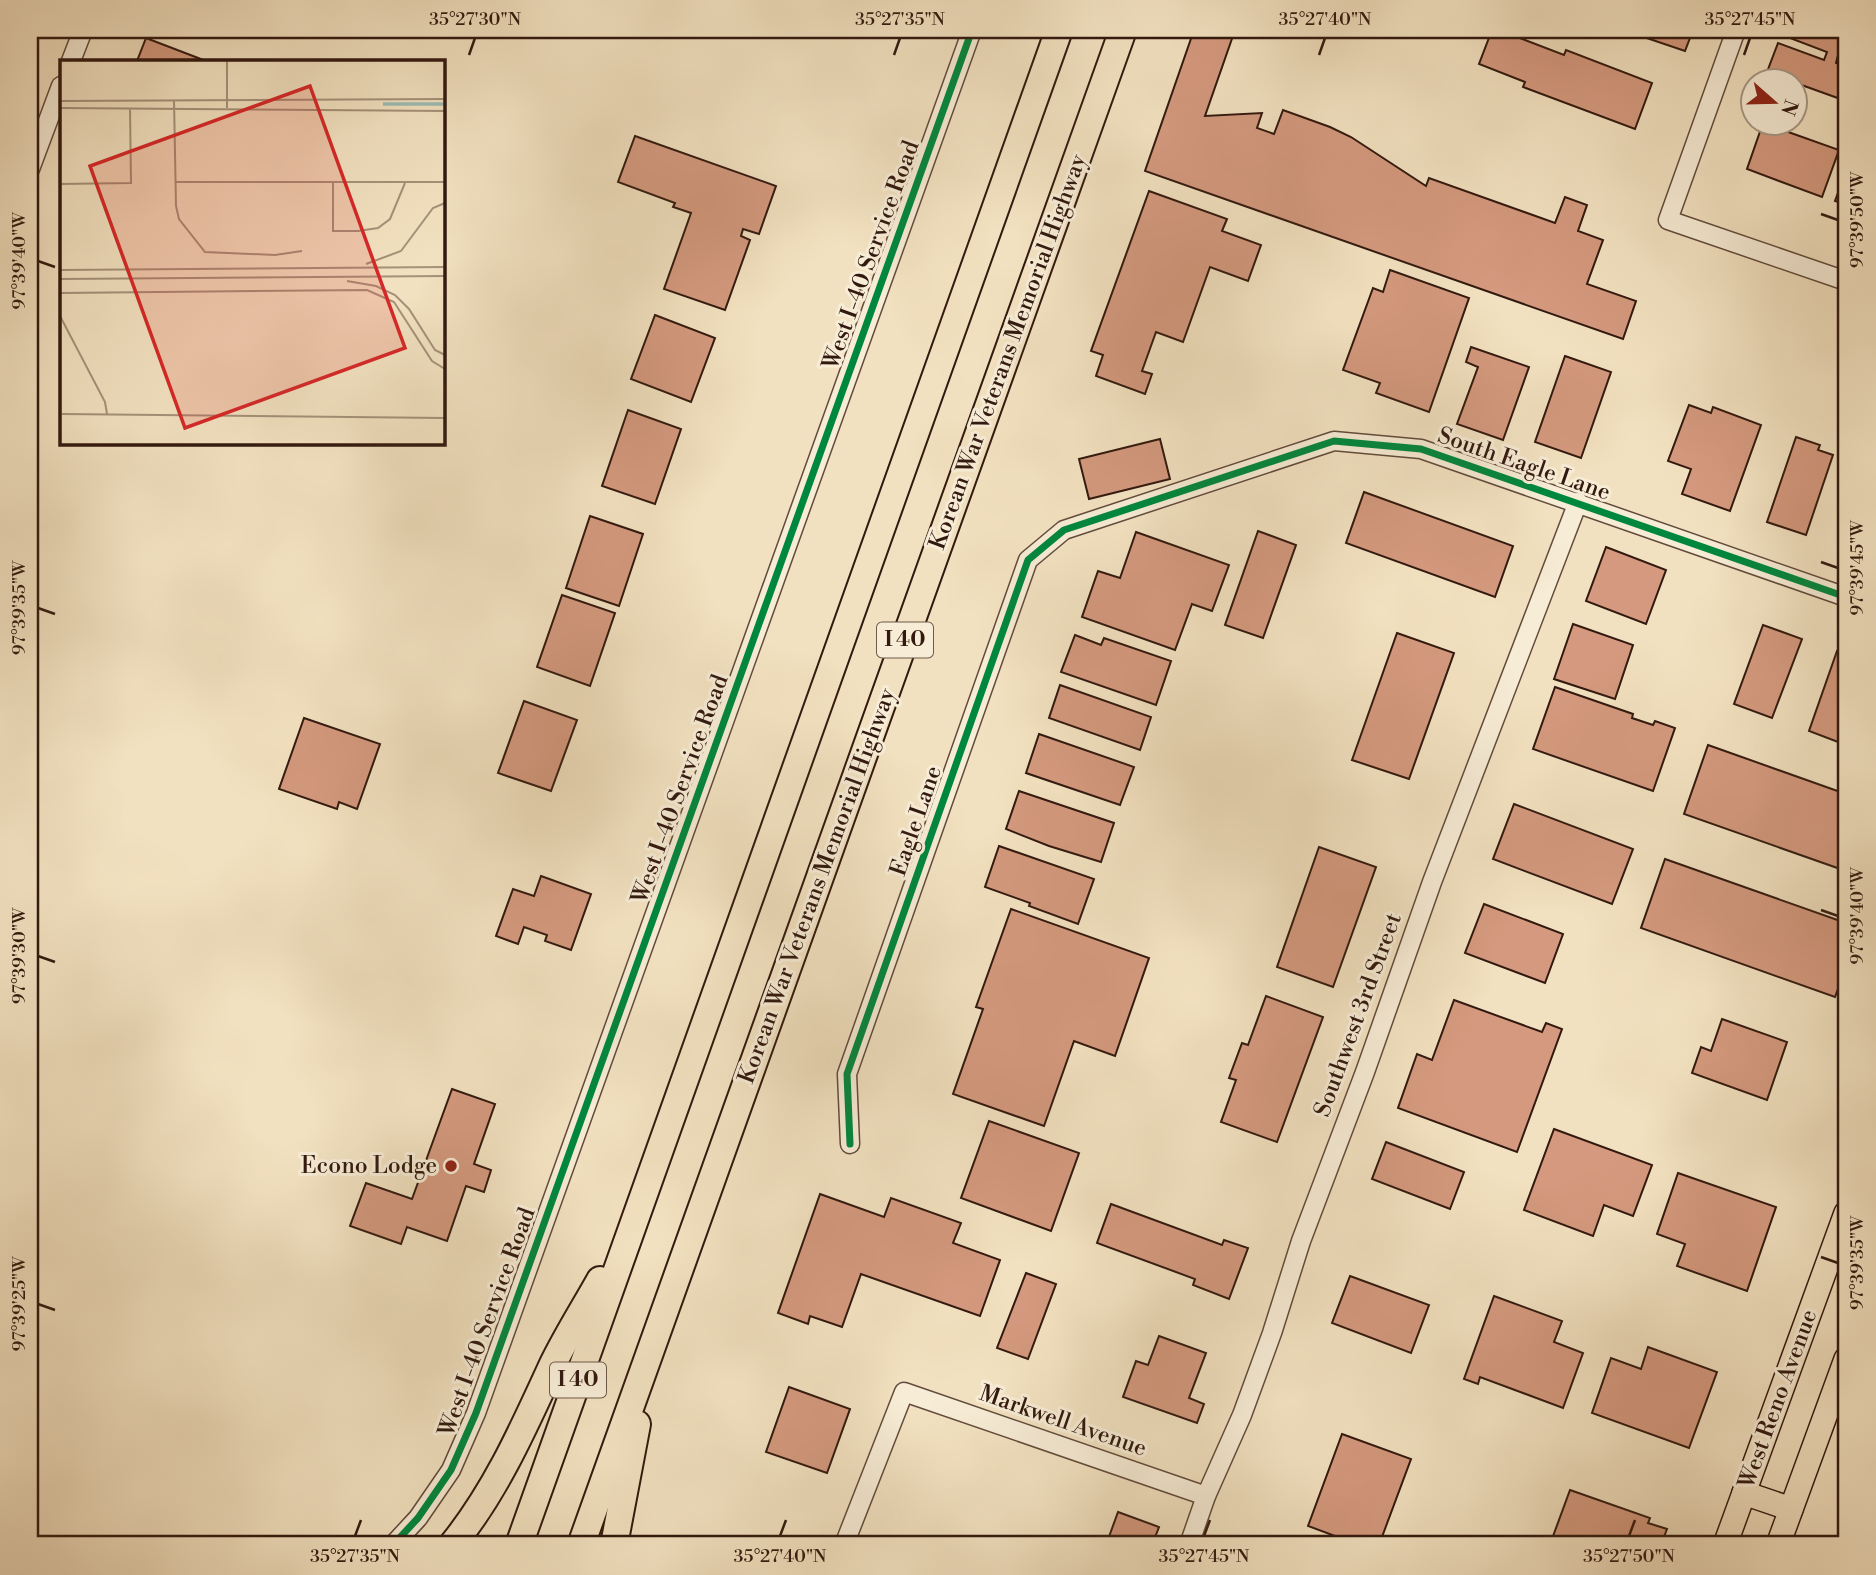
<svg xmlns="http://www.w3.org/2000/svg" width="1876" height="1575" viewBox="0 0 1876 1575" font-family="'Libre Bodoni',serif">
  <rect width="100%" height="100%" fill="#f2e1c0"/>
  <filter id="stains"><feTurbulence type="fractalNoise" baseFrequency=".00286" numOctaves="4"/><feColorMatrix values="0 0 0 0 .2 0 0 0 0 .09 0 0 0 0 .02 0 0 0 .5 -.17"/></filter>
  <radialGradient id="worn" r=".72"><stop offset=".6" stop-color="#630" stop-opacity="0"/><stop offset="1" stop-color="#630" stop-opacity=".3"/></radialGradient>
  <g fill="#d4997e" stroke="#32190f" stroke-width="2">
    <path d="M1194,30H1235L1205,116L1262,113L1257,128L1274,134L1283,110L1330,127L1351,137L1426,186L1429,178L1555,223L1565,197L1587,205L1578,231L1603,240L1587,284L1636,301L1623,339L1145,171Z"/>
    <path d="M1492,30H1499L1564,55L1566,50L1652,83L1635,129L1523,87L1525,82L1479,64Z"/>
    <path d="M1623,30H1693L1685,51Z"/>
    <path d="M1784,30H1846V58L1838,55L1836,63L1846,67V101L1796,83V80L1767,72L1778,43L1824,60L1827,52L1782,35Z"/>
    <path d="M146,38L206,61H137Z"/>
    <path d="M1763,123L1839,150L1822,197L1747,169Z"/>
    <path d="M635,136L776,186L759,234L743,229L741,236L750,240L725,310L664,289L691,213L673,207L675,203L618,182Z"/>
    <path d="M1846,171V205L1835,201Z"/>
    <path d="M1149,191L1227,219L1222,231L1261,245L1248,281L1210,267L1183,342L1156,332L1142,371L1152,374L1145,394L1096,376L1103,355L1091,351Z"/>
    <path d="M1390,270L1469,298L1429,412L1376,393L1380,383L1343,370L1373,288L1383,292Z"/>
    <path d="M655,315L715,338L691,402L631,379Z"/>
    <path d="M1471,347L1529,367L1503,440L1457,424L1478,367L1466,362Z"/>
    <path d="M1565,356L1611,372L1581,458L1535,442Z"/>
    <path d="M1689,405L1711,413L1713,407L1761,425L1730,511L1682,494L1691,469L1668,461Z"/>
    <path d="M628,410L681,429L655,504L602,486Z"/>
    <path d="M1796,437L1820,445L1818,450L1833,455L1806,535L1767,522Z"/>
    <path d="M1160,439L1170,479L1089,499L1079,459Z"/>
    <path d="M1364,492L1513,546L1495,597L1346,543Z"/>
    <path d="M590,516L643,534L619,606L566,588Z"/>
    <path d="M1258,531L1296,545L1263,638L1225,625Z"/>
    <path d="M1136,532L1229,565L1212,611L1192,604L1175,650L1082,617L1098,571L1120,578Z"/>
    <path d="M1606,547L1666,570L1646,624L1586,601Z"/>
    <path d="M562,595L615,613L590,686L537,667Z"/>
    <path d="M1573,624L1633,645L1615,699L1554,679Z"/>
    <path d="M1763,625L1802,639L1772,718L1734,704Z"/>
    <path d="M1397,633L1454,653L1409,779L1352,760Z"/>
    <path d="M1075,635L1101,645L1104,638L1171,661L1156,705L1061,672Z"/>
    <path d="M1837,651L1846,654V745L1809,731Z"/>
    <path d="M1060,685L1151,717L1140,750L1049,718Z"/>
    <path d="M1555,687L1633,714L1632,718L1653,725L1655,721L1675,728L1653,791L1533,749Z"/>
    <path d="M524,701L577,720L551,791L498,773Z"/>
    <path d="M304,718L380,744L357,809L339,802L337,809L279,789Z"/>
    <path d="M1039,734L1134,767L1120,805L1026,773Z"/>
    <path d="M1708,745L1846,794V871L1684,814Z"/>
    <path d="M1019,791L1114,823L1101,862L1049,846L1006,829Z"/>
    <path d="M1514,804L1633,849L1612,904L1493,859Z"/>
    <path d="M999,846L1094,879L1078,924L1029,906L1030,903L985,887Z"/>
    <path d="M1319,847L1376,867L1333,987L1277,967Z"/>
    <path d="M1665,859L1846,923V967L1835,997L1641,928Z"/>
    <path d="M541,876L591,894L571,950L545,941L547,935L524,927L518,944L496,936L513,889L534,896Z"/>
    <path d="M1484,904L1563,934L1545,983L1465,953Z"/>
    <path d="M1011,909L1149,958L1115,1056L1074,1041L1044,1126L953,1094L983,1009L976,1007Z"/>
    <path d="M1266,996L1323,1017L1277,1142L1221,1122L1236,1080L1229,1078L1242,1043L1248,1045Z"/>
    <path d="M1454,1000L1542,1032L1546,1023L1562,1029L1517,1152L1398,1108L1417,1054L1432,1060Z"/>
    <path d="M1722,1019L1787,1042L1767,1100L1692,1073L1701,1047L1711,1051Z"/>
    <path d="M452,1089L495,1104L474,1164L491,1170L484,1192L466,1186L447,1241L407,1227L401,1244L350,1226L366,1183L412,1199Z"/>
    <path d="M989,1121L1079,1153L1051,1231L961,1198Z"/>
    <path d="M1554,1129L1652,1165L1633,1216L1604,1205L1593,1236L1524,1210Z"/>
    <path d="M1386,1142L1464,1172L1450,1209L1372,1179Z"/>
    <path d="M1678,1173L1776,1207L1747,1291L1677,1266L1685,1244L1657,1234Z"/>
    <path d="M820,1194L884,1217L891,1198L961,1223L953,1243L1000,1260L980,1316L861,1274L842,1327L810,1316L808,1324L778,1313Z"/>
    <path d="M1111,1204L1222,1245L1224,1240L1248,1248L1229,1299L1193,1285L1195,1279L1097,1243Z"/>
    <path d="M1026,1273L1056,1284L1028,1359L997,1348Z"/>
    <path d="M1350,1276L1429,1305L1411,1353L1332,1323Z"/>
    <path d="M1494,1296L1562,1321L1554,1342L1583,1353L1563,1408L1480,1377L1478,1384L1464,1379Z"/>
    <path d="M1159,1336L1206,1353L1189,1398L1204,1404L1197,1423L1123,1397L1136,1361L1148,1365Z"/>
    <path d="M1648,1347L1717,1372L1689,1448L1592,1413L1611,1358L1641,1369Z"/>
    <path d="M789,1387L850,1409L827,1473L766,1452Z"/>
    <path d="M1342,1434L1411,1459L1379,1545H1353L1354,1543L1308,1526Z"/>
    <path d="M1570,1490L1650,1518L1648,1523L1667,1529L1661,1545H1568L1552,1539Z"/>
    <path d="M1118,1512L1159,1527L1152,1545H1106Z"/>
  </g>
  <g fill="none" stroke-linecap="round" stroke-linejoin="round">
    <defs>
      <g id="minor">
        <path d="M1736,30L1668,220L1846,281"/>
        <path d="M71,61L83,30"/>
        <path d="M30,169L61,86"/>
        <path d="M850,1144L847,1074L1028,560L1064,530L1334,441L1421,449L1846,597"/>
        <path d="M393,1545L418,1518L451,1470L476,1413L972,30"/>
        <path d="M844,1545L904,1392L1206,1496"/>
        <path d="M1189,1545L1206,1496L1242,1415L1272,1333L1301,1241L1365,1072L1432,882L1578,502"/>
      </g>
      <g id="major">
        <path d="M1744,1493L1791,1509"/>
        <path d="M1725,1545L1846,1213"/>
        <path d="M1778,1545L1846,1359"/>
      </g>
      <g id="highway">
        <path d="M452,1545C496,1491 524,1427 553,1364C567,1335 585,1307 600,1280"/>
        <path d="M519,1545L1059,30"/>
        <path d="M581,1545L1123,30"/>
        <path d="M614,1545L637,1424"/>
      </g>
    </defs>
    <use href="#minor" stroke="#624b3b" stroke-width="21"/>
    <use href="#major" stroke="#32190f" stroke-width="26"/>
    <use href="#highway" stroke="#32190f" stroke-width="30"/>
    <use href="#minor" stroke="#f7ecd6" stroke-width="18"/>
    <use href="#major" stroke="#f2e1c0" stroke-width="23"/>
    <use href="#highway" stroke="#f2e1c0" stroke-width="26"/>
    <defs>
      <g id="cycleway">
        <path d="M850,1144L847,1074L1028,560L1064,530L1334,441L1421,449L1846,597"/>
        <path d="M393,1545L418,1518L451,1470L476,1413L972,30"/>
      </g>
    </defs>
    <use href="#cycleway" stroke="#f7ecd6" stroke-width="11"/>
    <use href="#cycleway" stroke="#00873e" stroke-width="7"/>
  </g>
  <path fill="none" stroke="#32190f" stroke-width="2.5" d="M469,55L475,38M894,55L900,38M1319,55L1325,38M1744,55L1750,38M1821,214L1838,220M38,261L55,267M1821,562L1838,568M38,608L55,614M1821,910L1838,916M38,956L55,962M1821,1257L1838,1263M38,1304L55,1310M355,1536L361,1520M780,1536L786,1520M1204,1536L1210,1520M1629,1536L1635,1520"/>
  <circle fill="#8f2418" stroke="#f7ecd6" stroke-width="2.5" cx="451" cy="1166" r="7"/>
  <g text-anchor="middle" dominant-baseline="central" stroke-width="6" stroke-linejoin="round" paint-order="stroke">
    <g fill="#f7ecd6" stroke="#6d584b" stroke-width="2">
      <rect x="877" y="622.5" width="56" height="35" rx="5"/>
      <rect x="550" y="1362.5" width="56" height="35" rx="5"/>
    </g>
    <g font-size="21" font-weight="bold" fill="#32190f">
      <text x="905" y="640">I 40</text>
      <text x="578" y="1380">I 40</text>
    </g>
    <g font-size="23" fill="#32190f" stroke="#f7ecd6">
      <text transform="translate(871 255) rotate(-70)">West I-40 Service Road</text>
      <text transform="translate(1008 352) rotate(-70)">Korean War Veterans Memorial Highway</text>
      <text transform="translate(1524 464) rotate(19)">South Eagle Lane</text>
      <text transform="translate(680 789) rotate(-70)">West I-40 Service Road</text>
      <text transform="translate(916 821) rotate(-71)">Eagle Lane</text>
      <text transform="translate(817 886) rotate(-70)">Korean War Veterans Memorial Highway</text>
      <text transform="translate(1358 1015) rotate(-70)">Southwest 3rd Street</text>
      <text transform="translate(487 1322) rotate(-70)">West I-40 Service Road</text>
      <text transform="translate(1778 1399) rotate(-70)">West Reno Avenue</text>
      <text transform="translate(1063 1421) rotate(19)">Markwell Avenue</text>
    </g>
    <g font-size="23" fill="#32190f" stroke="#f7ecd6" text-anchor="end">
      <text x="437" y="1166">Econo Lodge</text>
    </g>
  </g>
  <g transform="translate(60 60)">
    <rect width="385" height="385" fill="#f2e1c0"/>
    <path fill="none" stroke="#9bbdb5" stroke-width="3.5" d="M323,44H385"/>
    <path fill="none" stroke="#a59179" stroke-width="2" d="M167,1V48M114,40L116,146L119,159L145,192L215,195L242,191M0,41L385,39M0,48L385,51M115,122H385M273,123V171H298L318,168L330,159L345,123M0,124L71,123L70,49M306,204L341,191L373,148L385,143M0,210L385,207M0,219L385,216M287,221L316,226L335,235L349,249L375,290L385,295M0,233L307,230L334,242L372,301L385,309M0,256L45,342L47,354M2,354L385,358"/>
    <path fill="#d62828" fill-opacity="0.15" stroke="#d62828" stroke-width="3.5" d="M250,26L345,288L125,368L30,106Z"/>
    <rect width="385" height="385" fill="none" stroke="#32190f" stroke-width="3.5"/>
  </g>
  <rect width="1876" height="1575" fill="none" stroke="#f2e1c0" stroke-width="77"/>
  <g transform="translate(1774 102) rotate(110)"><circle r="33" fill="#f7ecd6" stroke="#a89886" stroke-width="2"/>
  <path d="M0-5L12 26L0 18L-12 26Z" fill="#8f2418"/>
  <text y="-10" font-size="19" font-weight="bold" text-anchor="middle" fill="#32190f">N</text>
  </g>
  <rect x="38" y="38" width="1800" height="1498" fill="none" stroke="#32190f" stroke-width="2.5"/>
  <g font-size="18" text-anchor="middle" fill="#32190f">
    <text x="475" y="25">35°27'30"N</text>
    <text x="900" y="25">35°27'35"N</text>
    <text x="1325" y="25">35°27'40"N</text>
    <text x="1750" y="25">35°27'45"N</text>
    <text transform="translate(1857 220) rotate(-90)" y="6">97°39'50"W</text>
    <text transform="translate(19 261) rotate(-90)" y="6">97°39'40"W</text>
    <text transform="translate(1857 568) rotate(-90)" y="6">97°39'45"W</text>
    <text transform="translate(19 608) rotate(-90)" y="6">97°39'35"W</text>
    <text transform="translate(1857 916) rotate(-90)" y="6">97°39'40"W</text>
    <text transform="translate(19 956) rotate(-90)" y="6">97°39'30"W</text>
    <text transform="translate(1857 1263) rotate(-90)" y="6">97°39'35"W</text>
    <text transform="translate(19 1304) rotate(-90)" y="6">97°39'25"W</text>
    <text x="355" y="1562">35°27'35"N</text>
    <text x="780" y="1562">35°27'40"N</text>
    <text x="1204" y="1562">35°27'45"N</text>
    <text x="1629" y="1562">35°27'50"N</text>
  </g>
  <rect width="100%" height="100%" filter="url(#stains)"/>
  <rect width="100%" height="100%" fill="url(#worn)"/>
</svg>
